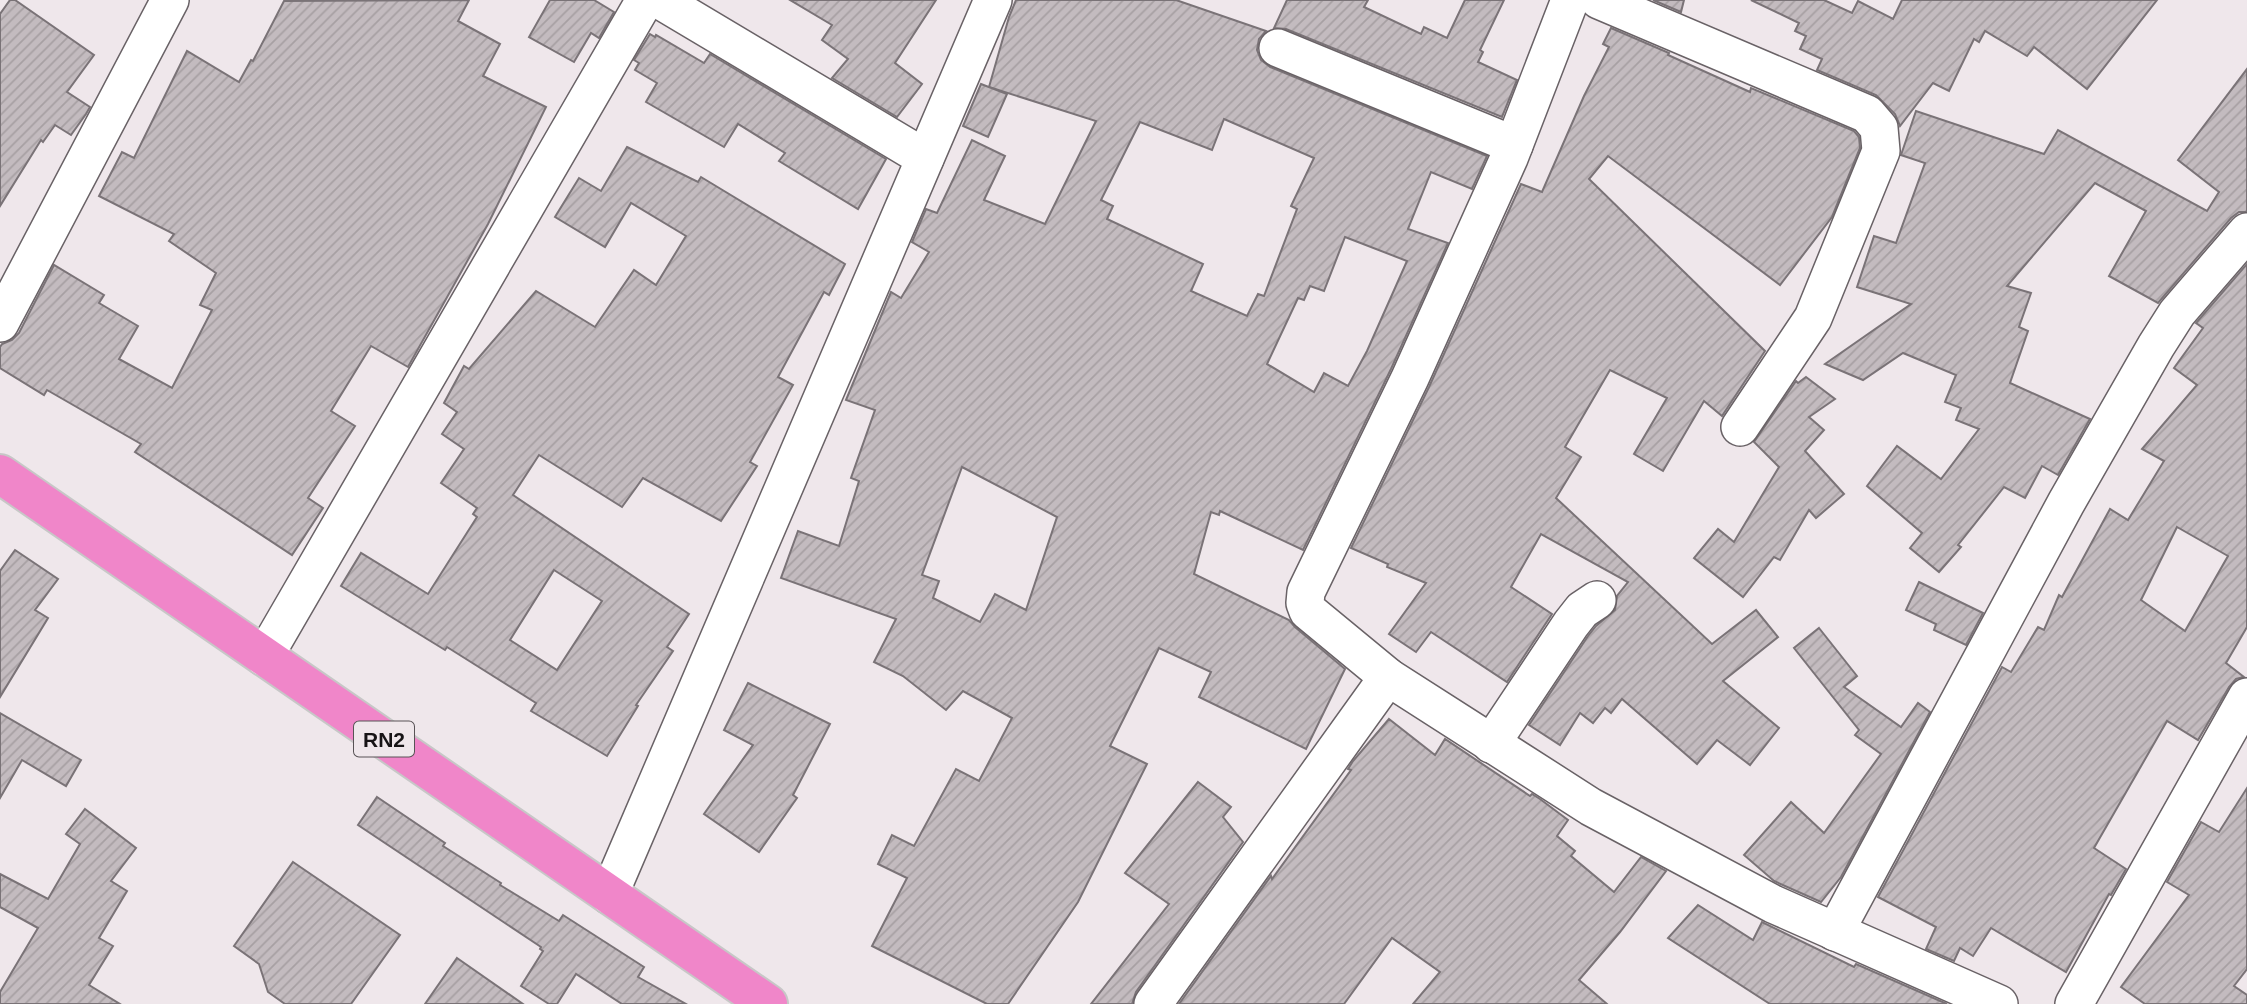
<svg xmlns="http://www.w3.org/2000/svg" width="2247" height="1004" viewBox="0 0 2247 1004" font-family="Helvetica,sans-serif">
  <defs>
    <pattern id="building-hatch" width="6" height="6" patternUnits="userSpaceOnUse" patternTransform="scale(1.75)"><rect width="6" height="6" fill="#c3bbbf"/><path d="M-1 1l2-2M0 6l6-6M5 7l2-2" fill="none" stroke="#a7a0a3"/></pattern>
  </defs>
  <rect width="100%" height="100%" fill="#efe7eb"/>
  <g fill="url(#building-hatch)" stroke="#7a7377" stroke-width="2" fill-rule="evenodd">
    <path d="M10,0H15L94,55L67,92L90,107L86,114L71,135L55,125L43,142L41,140L0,206V14Z"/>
    <path d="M469,0L458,21L500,44L483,76L546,107L488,224L408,367L371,346L331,411L355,426L308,498L323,508L292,555L135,452L141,444L47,390L44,395L0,368V347L2,344L12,340L19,333L54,265L104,295L99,303L138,326L119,359L172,388L212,310L200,305L216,273L169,241L174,234L99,196L122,152L134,158L187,51L239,82L251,60L253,61L284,1Z"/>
    <path d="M550,0H594L614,12L599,38L591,33L574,62L529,37Z"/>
    <path d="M790,0H936L895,63L922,84L897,117L832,78L848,59L822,40L832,25Z"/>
    <path d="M1016,0H1176L1266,31L1259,39L1257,50L1261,60L1270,67L1487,156L1472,189L1431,172L1408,229L1448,243L1391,369L1303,550L1220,511L1219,515L1211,512L1194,574L1289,620L1295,627L1345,669L1306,749L1199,697L1211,672L1159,648L1110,746L1147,764L1078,902L1008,1004H987L872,946L907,878L878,864L892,835L914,846L956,769L979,781L1012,718L963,691L946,710L903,676L874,662L896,619L781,578L798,531L839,546L859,481L851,478L875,410L846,400L891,292L901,298L929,252L912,242L926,209L937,213L972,140L1005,156L984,200L1045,224L1096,121L989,87L1009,17ZM1224,119L1314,158L1291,206L1297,209L1264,296L1258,294L1247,316L1191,291L1203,264L1107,219L1113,206L1101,200L1140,122L1212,150ZM1345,237L1407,261L1367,351L1348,386L1324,373L1314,392L1267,364L1298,298L1304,300L1310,286L1324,291ZM962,467L1057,517L1026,610L995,594L980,622L933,598L939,581L922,575Z"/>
    <path d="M1287,0H1368L1364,7L1421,34L1424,27L1447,38L1465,0H1504L1480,50L1483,52L1478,62L1517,80L1502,117L1286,29L1274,28Z"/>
    <path d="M1653,0H1684L1681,12Z"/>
    <path d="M1751,0H1824L1852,13L1858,1L1893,19L1902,0H2157L2087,89L2034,47L2027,56L1985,31L1979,42L1974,39L1949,91L1933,83L1900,126L1895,114L1876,95L1817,70L1822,59L1800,49L1806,36L1795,31L1799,23Z"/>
    <path d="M1611,28L1669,53L1668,55L1750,92L1751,88L1854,131L1859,137L1860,148L1832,217L1780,285L1608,156L1589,179L1765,351L1722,416L1704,401L1663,471L1634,454L1667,398L1610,370L1565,447L1581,457L1556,498L1712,644L1756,610L1778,637L1723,681L1779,728L1750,765L1717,740L1697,764L1622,699L1611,713L1605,708L1593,723L1580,713L1560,745L1529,725L1588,636L1596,626L1615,610L1617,596L1628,582L1541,534L1511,587L1552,614L1507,682L1431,632L1416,652L1389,634L1426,583L1387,567L1388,564L1351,548L1429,387L1521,184L1542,192L1584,96L1609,47L1603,44Z"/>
    <path d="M650,34L655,37L656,35L704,63L710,54L886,159L858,209L779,161L785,153L738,124L724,147L646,102L657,83L635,70L639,63L634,60Z"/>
    <path d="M2247,69V212H2239L2231,218L2158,303L2109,276L2146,211L2095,183L2007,286L2031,293L2019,327L2028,331L2010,383L2090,419L2058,475L2042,466L2025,498L2004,487L1958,545L1961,547L1939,572L1910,548L1922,533L1867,486L1897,446L1941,479L1979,429L1956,420L1961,408L1945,402L1956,375L1903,353L1863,380L1825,364L1911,304L1857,287L1874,236L1896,243L1925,163L1901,155L1916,111L2044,154L2058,130L2207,211L2219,192L2178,160Z"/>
    <path d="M981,84L1007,94L988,137L963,126Z"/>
    <path d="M627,147L698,182L701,177L845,264L829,295L824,292L778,377L793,385L750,462L757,466L721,521L643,478L622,507L539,455L513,495L689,614L667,647L673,651L636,705L638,706L607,756L531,711L536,703L447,647L445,650L341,586L361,553L428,594L477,517L473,514L477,508L441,483L464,449L442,434L457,412L444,403L464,366L469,369L536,291L595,327L634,270L656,285L686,236L631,203L605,247L555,217L579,178L601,191ZM554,570L602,601L557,670L510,640Z"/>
    <path d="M2247,264V627L2226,663L2244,677L2236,679L2229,687L2198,740L2167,721L2094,848L2126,869L2111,895L2109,894L2066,972L1991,928L1973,956L1960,948L1954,961L1926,949L1936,927L1878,897L2002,667L2011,672L2038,627L2044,630L2059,595L2062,597L2110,509L2128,520L2164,461L2142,449L2197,385L2174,368L2203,328L2196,323ZM2177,527L2228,556L2185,631L2141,600Z"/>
    <path d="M1806,377L1835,399L1809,417L1824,430L1805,451L1844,494L1816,518L1809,510L1780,560L1774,557L1743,597L1694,558L1718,529L1734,542L1779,467L1754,442L1796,381L1798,383Z"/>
    <path d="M15,550L58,579L35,610L48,618L0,697V571Z"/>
    <path d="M1919,582L1983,613L1966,645L1934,630L1936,624L1906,610Z"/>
    <path d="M1819,628L1857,676L1844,687L1901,727L1918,703L1930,712L1841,877L1821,902L1774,881L1744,855L1791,802L1824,833L1881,754L1855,735L1859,730L1794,648Z"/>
    <path d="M748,683L830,724L793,795L797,798L759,852L704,814L753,745L724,730Z"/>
    <path d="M0,713L81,760L66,786L22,760L0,798Z"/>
    <path d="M1389,719L1435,755L1445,739L1530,796L1532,794L1540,799L1568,820L1557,836L1575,851L1571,856L1614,892L1641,857L1666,871L1620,932L1579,980L1607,1004H1413L1440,972L1392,938L1344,1004H1179L1271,876L1272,879L1351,770L1348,769L1353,761Z"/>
    <path d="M1198,782L1231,807L1223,817L1243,842L1136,992L1132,1004H1091L1169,904L1125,873Z"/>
    <path d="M2247,788V969L2234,986L2247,995V1004H2145L2121,987L2189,895L2167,882L2201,822L2219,832Z"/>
    <path d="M377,797L445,843L443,846L501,883L500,885L559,921L563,915L644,967L638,977L686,1004H622L576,974L557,1004H549L521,986L543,951L540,949L541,947L358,825Z"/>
    <path d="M85,809L136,848L111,881L127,891L99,938L113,946L89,985L120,1004H0V992L38,928L0,907V874L48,899L80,844L66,834Z"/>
    <path d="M293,862L400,935L351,1004H285L268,992L259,964L234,946Z"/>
    <path d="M1698,905L1753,940L1762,922L1854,967L1856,964L1947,1004H1770L1668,938Z"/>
    <path d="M457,958L523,1004H425Z"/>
  </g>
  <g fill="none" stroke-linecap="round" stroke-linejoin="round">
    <defs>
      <g id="minor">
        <path d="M660,0L925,158"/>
        <path d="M1570,0L1509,158L1410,378L1306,592L1305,603L1308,611L1388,677L1591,807L1773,904L1999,1004"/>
        <path d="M1599,0L1867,114L1879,128L1881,151L1813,318L1740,427"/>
        <path d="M1278,48L1514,145"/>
        <path d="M0,323L170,0"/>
        <path d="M264,657L645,0"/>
        <path d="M1491,744L1571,624L1582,610L1597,600"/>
        <path d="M609,895L993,0"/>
        <path d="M1835,932L2066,503L2156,346L2177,313L2247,232"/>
        <path d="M1153,1004L1388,677"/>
        <path d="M2074,1004L2247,697"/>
      </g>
      <path id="highway" d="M0,474L768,1004"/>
    </defs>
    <use href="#minor" stroke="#696266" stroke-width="40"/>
    <use href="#highway" stroke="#c7c7c7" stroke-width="42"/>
    <use href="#minor" stroke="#fff" stroke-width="37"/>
    <use href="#highway" stroke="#f086c9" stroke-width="38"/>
  </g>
  <g text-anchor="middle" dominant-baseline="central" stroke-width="6" stroke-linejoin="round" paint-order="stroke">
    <rect fill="#efe7eb" stroke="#585356" stroke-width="2" x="354" y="721.5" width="60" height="35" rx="5"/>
    <g font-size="21" font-weight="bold" fill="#171416">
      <text x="384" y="739">RN2</text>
    </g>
  </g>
</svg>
